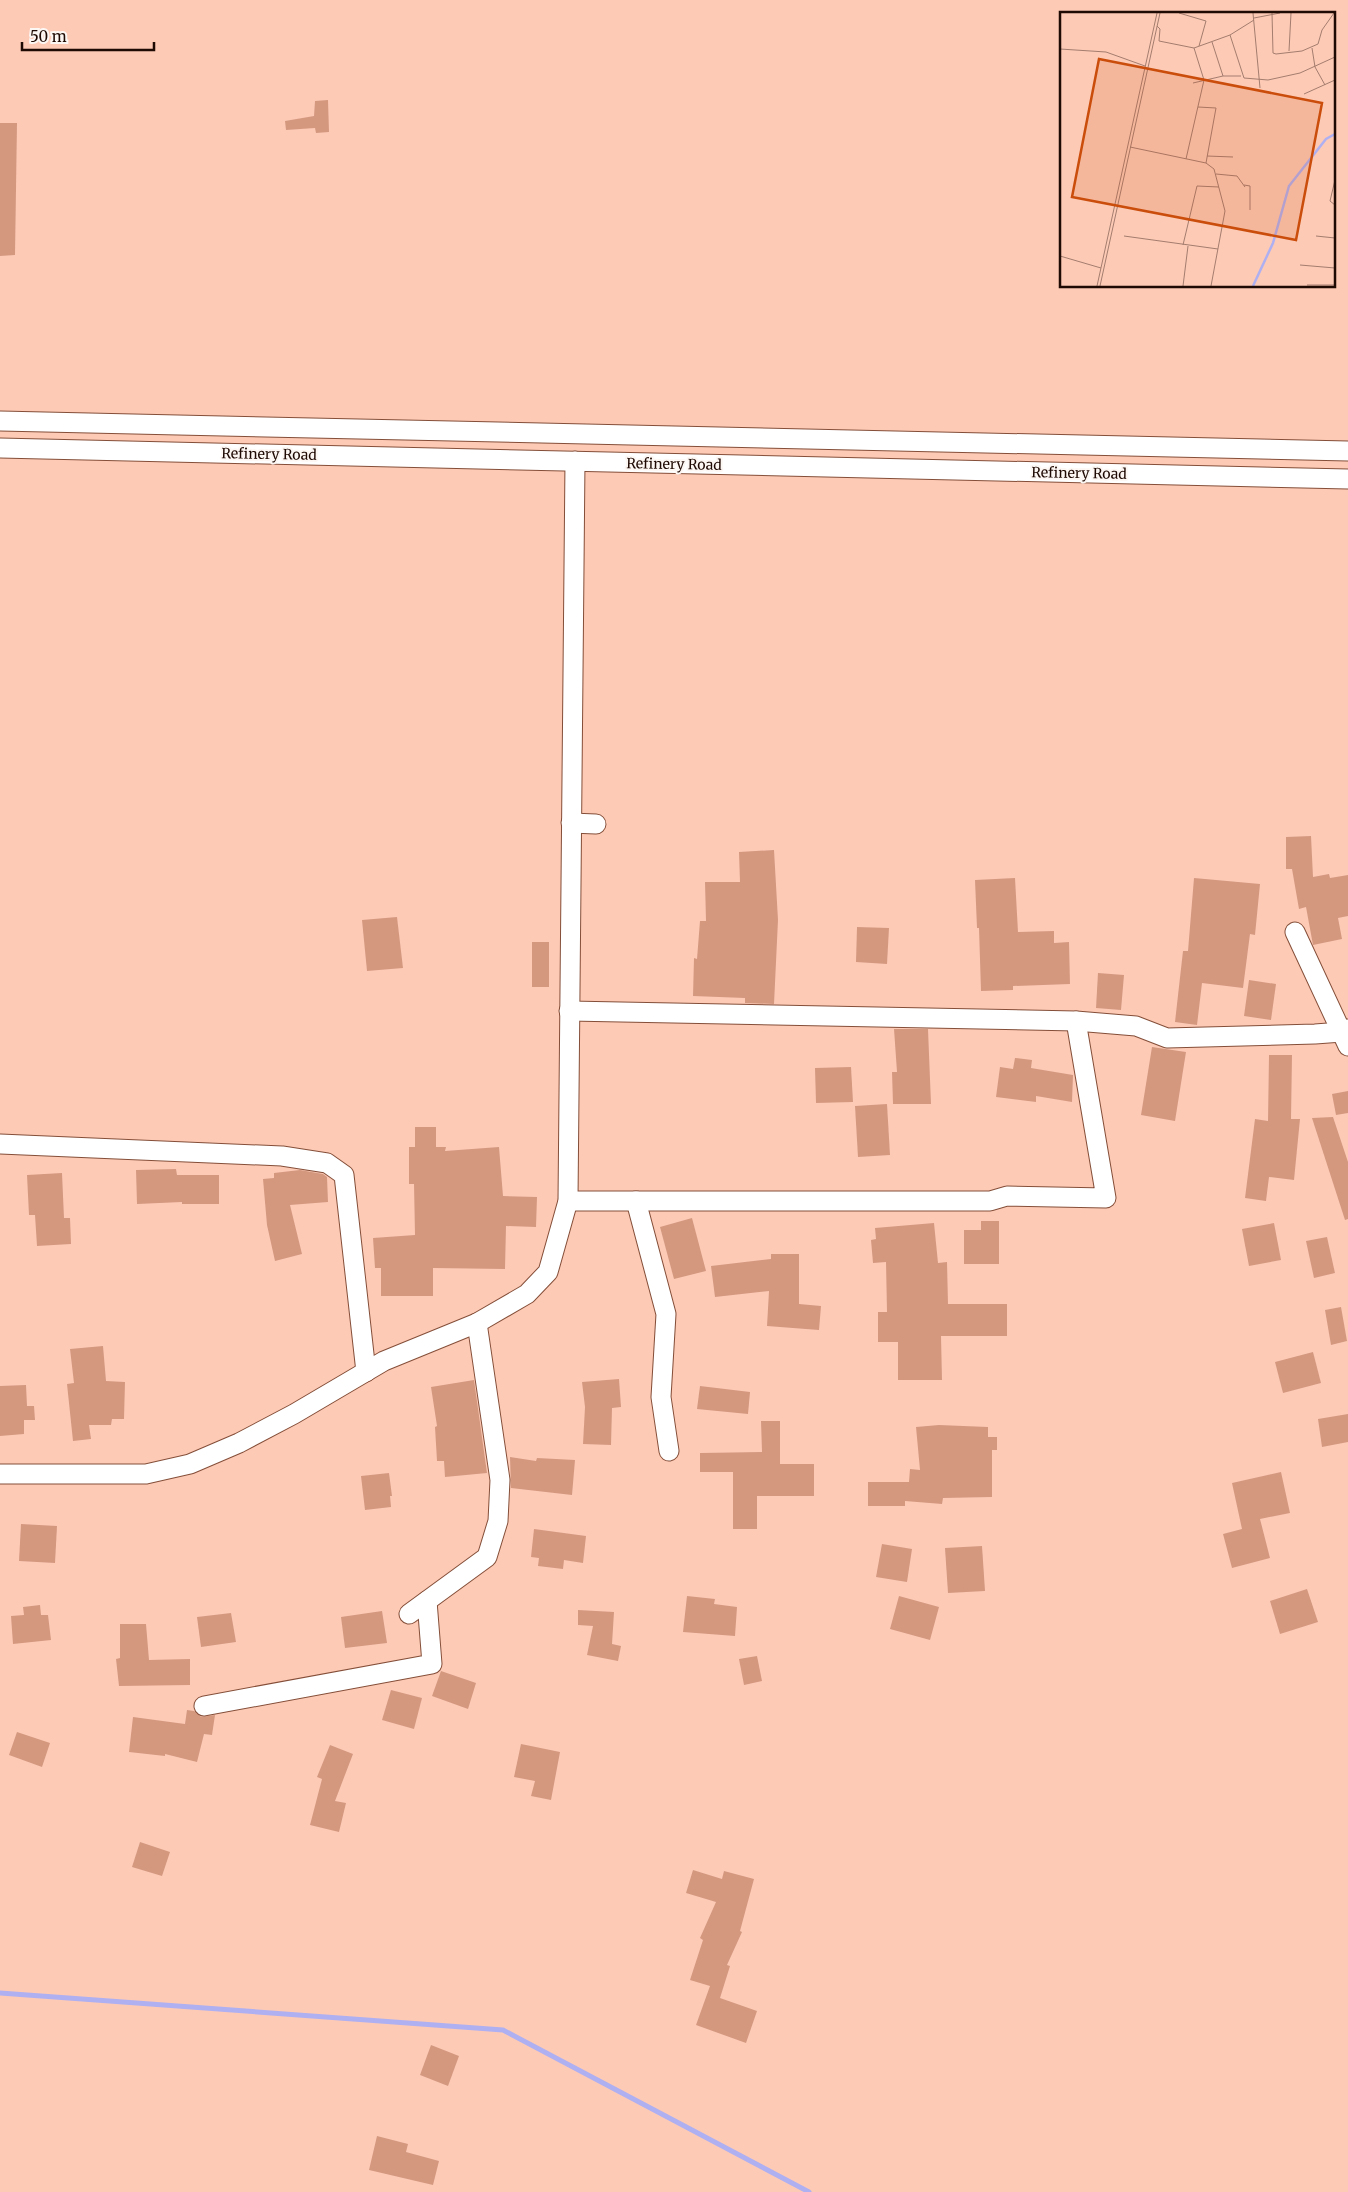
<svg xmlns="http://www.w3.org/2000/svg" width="1348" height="2192" viewBox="0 0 1348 2192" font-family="Merriweather,serif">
  <rect width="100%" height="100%" fill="#fdcab6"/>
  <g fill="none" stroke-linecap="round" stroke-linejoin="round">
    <path stroke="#afb0f1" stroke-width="5" d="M0,1993L503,2030L809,2192"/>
  </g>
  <g fill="#d4987f">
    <path d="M328,100L329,132L316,133L315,128L286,130L285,121L314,116L315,101Z"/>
    <path d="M0,123H17L15,255L0,256Z"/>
    <path d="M1311,836L1313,877L1329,874L1330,878L1348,875V916L1338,918L1342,939L1313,945L1306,907L1299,909L1292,869H1286V837Z"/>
    <path d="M774,850L778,920L774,1004L745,1003V998L693,996L694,958L697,959L700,921H706L705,882H740L739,852Z"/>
    <path d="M1015,878L1018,932L1054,931V943L1069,942L1070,984L1013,986V990L981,991L979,928H977L975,880Z"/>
    <path d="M1194,878L1260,884L1255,935L1250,934L1243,988L1202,983L1197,1025L1175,1022L1183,951H1188Z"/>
    <path d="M397,917L403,968L367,971L362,920Z"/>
    <path d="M857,927L889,928L887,964L856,962Z"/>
    <rect x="532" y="942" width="17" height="45"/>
    <path d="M1098,973L1124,975L1121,1010L1096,1008Z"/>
    <path d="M1249,980L1276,984L1271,1020L1244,1016Z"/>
    <path d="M894,1029H928L931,1104H893L892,1072H897Z"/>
    <path d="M1152,1047L1186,1052L1175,1121L1141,1115Z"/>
    <path d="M1269,1055H1292L1291,1119H1300L1294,1180L1269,1177L1266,1201L1245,1198L1255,1119L1268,1121Z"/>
    <path d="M1015,1058L1032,1060L1031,1068L1073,1075L1072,1102L1036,1096V1102L996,1097L1000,1067L1013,1069Z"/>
    <path d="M851,1067L853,1102L816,1103L815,1068Z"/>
    <path d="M1348,1091V1113L1336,1115L1332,1094Z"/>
    <path d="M887,1104L890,1155L858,1157L855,1106Z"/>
    <path d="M1333,1117L1348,1162V1219L1345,1220L1312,1118Z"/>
    <path d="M415,1127H436V1147H446L445,1151L499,1147L503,1196L537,1197L536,1227L506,1226L505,1269L433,1268V1296H381V1268H375L373,1238L415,1235L414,1184H409V1147H415Z"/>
    <path d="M176,1169L177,1175H219V1204H182V1202L137,1204L136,1170Z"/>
    <path d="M300,1170L323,1174L327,1177L328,1202L290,1205L302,1254L275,1261L267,1225L263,1179L274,1178V1173Z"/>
    <path d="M62,1173L64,1218H70L71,1244L37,1246L35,1215H29L27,1175Z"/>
    <path d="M692,1218L706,1271L674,1279L660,1227Z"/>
    <path d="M981,1221H999V1264H964V1230H981Z"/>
    <path d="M934,1223L938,1263L947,1262L948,1304H1007V1336H941L942,1380H898V1342H878V1312H887L886,1262L873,1263L871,1240L876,1239L875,1228Z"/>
    <path d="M1274,1223L1281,1260L1249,1266L1242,1229Z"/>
    <path d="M1327,1237L1335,1273L1314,1278L1306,1241Z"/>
    <path d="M771,1254H799V1304L821,1306L819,1330L767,1326L769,1291L715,1297L711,1266L771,1259Z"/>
    <path d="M1341,1307L1347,1341L1331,1345L1325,1310Z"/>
    <path d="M103,1346L106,1381L125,1382L124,1419H112L111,1425H89L91,1439L73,1441L67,1384L74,1383L70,1349Z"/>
    <path d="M1313,1352L1321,1383L1283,1393L1275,1362Z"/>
    <path d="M619,1379L621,1407L612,1408L611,1445L583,1444L585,1407L582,1382Z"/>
    <path d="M474,1380L487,1473L445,1477L444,1461H437L435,1427L437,1426L431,1387Z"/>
    <path d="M26,1385L27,1406H34L35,1420H24V1434L0,1436V1386Z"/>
    <path d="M700,1386L750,1392L748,1414L697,1409Z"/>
    <path d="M1348,1414V1442L1322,1447L1318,1419Z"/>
    <path d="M761,1421H780V1464H814V1496H757V1529H733V1472H700V1453L762,1452Z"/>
    <path d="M939,1425L988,1427V1437H997V1450H992V1497L943,1498L942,1504L905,1501V1506H868V1482H909L910,1469L920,1470L916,1427Z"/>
    <path d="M510,1457L536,1461L537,1458L575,1460L572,1495L511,1488Z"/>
    <path d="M1281,1472L1290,1513L1260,1519L1270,1558L1232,1568L1223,1534L1242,1529L1232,1483Z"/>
    <path d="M389,1473L392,1496H390L391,1507L365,1510L361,1476Z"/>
    <path d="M21,1524L57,1526L55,1563L19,1561Z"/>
    <path d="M534,1529L586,1536L583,1563L564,1560L563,1569L538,1566L539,1558L531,1557Z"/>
    <path d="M882,1544L912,1549L907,1582L876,1577Z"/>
    <path d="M982,1546L985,1591L948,1593L945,1548Z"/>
    <path d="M1307,1589L1318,1622L1280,1634L1270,1601Z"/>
    <path d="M687,1596L715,1599L714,1604L737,1607L735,1636L683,1632Z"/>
    <path d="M899,1596L939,1607L930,1640L890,1629Z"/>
    <path d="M40,1605L41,1615H48L51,1640L13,1644L11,1616L24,1615L23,1607Z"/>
    <path d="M578,1610L614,1612L612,1644L621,1646L618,1661L587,1655L593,1626L578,1625Z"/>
    <path d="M382,1611L387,1643L345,1648L341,1617Z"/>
    <path d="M231,1613L236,1642L201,1647L197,1617Z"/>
    <path d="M120,1624H146L149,1660L190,1659V1685L119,1686L116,1659L120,1658Z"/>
    <path d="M757,1656L762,1681L744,1685L739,1659Z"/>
    <path d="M441,1671L476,1683L468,1709L432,1696Z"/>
    <path d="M391,1690L422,1698L414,1729L382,1720Z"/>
    <path d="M187,1710L194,1711L201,1717L215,1715L212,1735L204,1734L197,1762L165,1754V1756L129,1752L133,1717L185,1724Z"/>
    <path d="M17,1732L50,1743L42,1767L9,1755Z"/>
    <path d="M521,1744L560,1752L551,1800L531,1796L535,1781L514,1777Z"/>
    <path d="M330,1745L353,1754L335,1801L346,1803L339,1832L310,1825L322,1779L317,1777Z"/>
    <path d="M140,1842L170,1852L162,1876L132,1867Z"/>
    <path d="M693,1870L722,1879L724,1871L754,1879L740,1931L742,1932L727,1965L730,1966L720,1998L757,2011L746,2043L696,2025L710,1986L690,1980L703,1940L700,1938L716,1902L686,1893Z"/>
    <path d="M431,2045L459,2056L448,2086L420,2075Z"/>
    <path d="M377,2136L408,2144L406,2152L439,2161L433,2185L369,2170Z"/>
  </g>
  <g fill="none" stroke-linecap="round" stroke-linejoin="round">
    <defs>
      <g id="street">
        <path d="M0,421L1348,451"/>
        <path d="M0,448L1348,479"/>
        <path d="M571,823L596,824"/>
        <path d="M1295,932L1348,1046"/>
        <path d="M569,1011L1076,1021L1136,1026L1167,1038L1315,1034L1342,1032L1348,1029"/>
        <path d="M0,1144L282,1156L327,1163L344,1175L366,1372"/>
        <path d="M568,1201H990L1007,1196L1106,1198L1076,1021"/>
        <path d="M636,1201L666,1314L661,1397L669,1451"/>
        <path d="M0,1474H146L190,1464L239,1443L294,1414L384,1361L477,1323L527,1294L548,1272L568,1201L575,461"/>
        <path d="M409,1614L487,1557L498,1521L500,1480L477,1323"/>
        <path d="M204,1706L432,1664L427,1601"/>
      </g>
    </defs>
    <use href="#street" stroke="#844e38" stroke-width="21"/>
    <use href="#street" stroke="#fff" stroke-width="19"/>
  </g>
  <g text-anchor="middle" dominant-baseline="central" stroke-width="4" stroke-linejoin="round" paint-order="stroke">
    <g font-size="14" fill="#1f0a03" stroke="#fdf7f4">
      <text transform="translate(269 454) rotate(1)">Refinery Road</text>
      <text transform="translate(674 464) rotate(1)">Refinery Road</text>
      <text transform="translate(1079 473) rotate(1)">Refinery Road</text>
    </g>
  </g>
  <g transform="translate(1060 12)">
    <rect width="275" height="275" fill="#fdcab6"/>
    <path fill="none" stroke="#afb0f1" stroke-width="2.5" d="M193,274L213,231L229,174L266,127L275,122"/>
    <path fill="none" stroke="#a47d6e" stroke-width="1" d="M119,1L146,9L139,34M193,1L200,76M212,1L213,41L216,42L242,39L258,32L262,18L274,1M194,6L220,1M97,14L100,17L99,29L134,36L170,23L194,8M170,23L184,66L208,68L240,61L275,45M152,30L163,64M252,36L255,55L265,73M0,37L46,40L85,54M229,39L231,1M133,71L163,64H181M244,82L275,68M138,95L156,96L146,151M70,135L146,151L154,157L165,199L151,274M147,144L173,145M126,147L144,68L134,36M156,162L177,164L185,175M275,168L270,189L275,193M184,173L190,174V198M64,224L158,237M256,224L275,226M123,233L137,174L159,175M0,244L41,256M240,253L275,256M247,273H275M37,274L97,1M40,274L100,1M123,274L128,234"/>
    <path fill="#ca4d0b" fill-opacity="0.15" stroke="#ca4d0b" stroke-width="2.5" d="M39,47L262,91L236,228L12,185Z"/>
    <rect width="275" height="275" fill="none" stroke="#1f0a03" stroke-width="2.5"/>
  </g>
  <path d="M22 42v8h132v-8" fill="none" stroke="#1f0a03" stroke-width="2.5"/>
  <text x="30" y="42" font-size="15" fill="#1f0a03" stroke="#fdf7f4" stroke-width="4" paint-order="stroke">50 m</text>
</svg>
